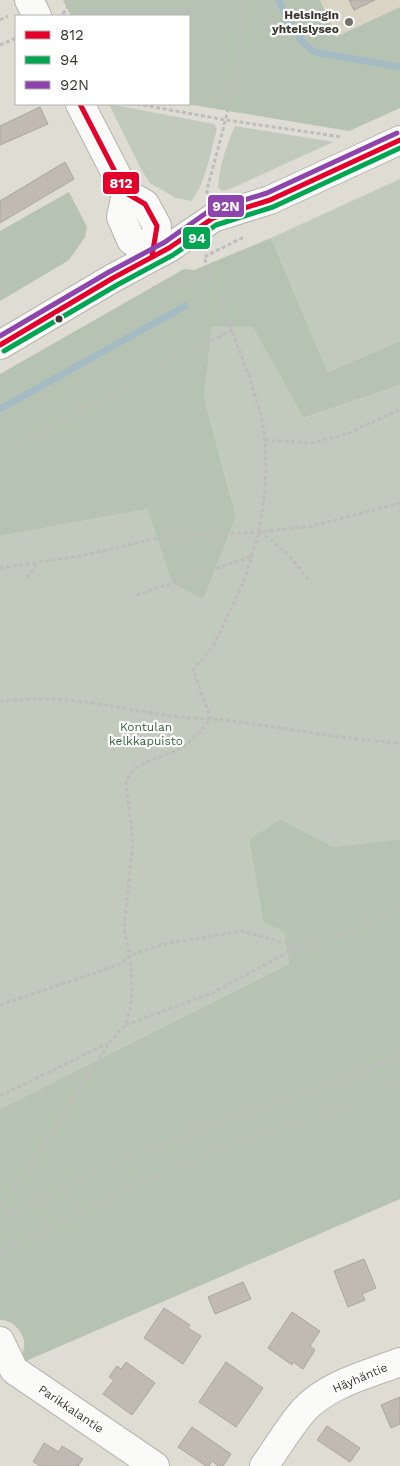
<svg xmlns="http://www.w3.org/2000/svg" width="400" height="1466" viewBox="0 0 400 1466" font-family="'Work Sans',sans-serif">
  <rect width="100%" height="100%" fill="#dedcd3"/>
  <path fill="#d9d4c3" d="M320,0H400V7L336,37Z"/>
  <g fill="#c1cabd">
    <path d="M109,104L214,124L217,129C211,150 205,186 191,201L176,198L150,183L141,169Z"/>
    <path d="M235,126L333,142L230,189L222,191L218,187C219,166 227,145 235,126Z"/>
    <path d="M400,179V341L328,372L271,238Z"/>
    <path d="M212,325L253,327L305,418L400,385V839L333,847L280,819L249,840L263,922L284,932L289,964L0,1109V536L149,509L172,583L236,515L204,398Z"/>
  </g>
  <g fill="#b6c3b3">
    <path d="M63,0H320L336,37L400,7V108L349,131L186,104H189V16H71Z"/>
    <path d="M69,192L87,227L85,237L69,260L0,301V231Z"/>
    <path d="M271,238L328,372L400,341V385L304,418L253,327L212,326L204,398L236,516L203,599L172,583L148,509L0,536V374L184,269L194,270Z"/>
    <path d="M280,819L333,847L400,839V1199L19,1364C20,1359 23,1353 24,1348C27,1335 13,1319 0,1320V1109L289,964L284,932L263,922L249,840Z"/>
  </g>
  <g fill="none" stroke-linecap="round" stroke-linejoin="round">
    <g stroke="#a5bbc4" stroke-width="7">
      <path d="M279,0L289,23L301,40L314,52L400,67"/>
      <path d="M0,409L185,306"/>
    </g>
  </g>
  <g fill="#c0bab2" stroke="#aaa7a1">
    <path d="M349,0H375L354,10Z"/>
    <path d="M40,107L48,124L0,145V126Z"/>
    <path d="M65,162L74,179L0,223V201Z"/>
    <path d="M364,1259L376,1288L362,1294L365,1300L348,1307L334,1271Z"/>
    <path d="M243,1282L251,1299L215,1314L208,1297Z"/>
    <path d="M164,1308L190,1325L188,1328L201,1336L183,1364L144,1338Z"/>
    <path d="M292,1312L320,1331L310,1346L315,1350L303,1369L293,1362L292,1365L268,1348Z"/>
    <path d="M126,1362L155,1383L132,1415L103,1394L114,1380L109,1377L117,1366L121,1369Z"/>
    <path d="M226,1362L263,1388L236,1427L199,1402Z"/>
    <path d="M400,1397V1424L391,1428L381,1405Z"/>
    <path d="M327,1426L360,1448L350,1462L317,1440Z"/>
    <path d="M192,1427L231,1454L223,1466H218L212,1461L209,1466H206L178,1447Z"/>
    <path d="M44,1443L59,1452L62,1446L83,1459L78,1466H41L33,1462Z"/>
  </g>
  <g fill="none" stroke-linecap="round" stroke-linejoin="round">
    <defs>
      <g id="minor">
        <path d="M29,0L37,16"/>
        <path d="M80,104L126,193L145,204L157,226L152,256"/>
        <path d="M126,193L121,217L131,240L152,256"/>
        <path d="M0,345L113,278L169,248L213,218L270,200L400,140"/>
        <path d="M0,1341L14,1370L155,1466"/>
        <path d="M264,1466C277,1448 289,1427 304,1410C328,1384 369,1374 400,1362"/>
      </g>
    </defs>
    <use href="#minor" stroke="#b6b5ae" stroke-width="30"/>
    <g stroke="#bebdba" stroke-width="3" stroke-dasharray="4 2.5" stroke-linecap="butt">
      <path d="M63,14L72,0"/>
      <path d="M0,20L8,16"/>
      <path d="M0,45L16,38"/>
      <path d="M137,104L226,120L342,137"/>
      <path d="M207,194V189C224,127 242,65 243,0"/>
      <path d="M152,288L212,274"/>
      <path d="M265,440L311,443L347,434L400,409"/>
      <path d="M0,456L124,386L232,330"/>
      <path d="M259,532C280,545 295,561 309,581"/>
      <path d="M0,568L86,555L166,536L259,532L312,526L400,503"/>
      <path d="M27,578L37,564"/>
      <path d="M136,595L251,557"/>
      <path d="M0,702C56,692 115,708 170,716C191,719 213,718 234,721C289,729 344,739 400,743"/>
      <path d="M0,1005L121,964L130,955L168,943L243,931L298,947L327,942L394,911L400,907"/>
      <path d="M126,1025L212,993L298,947"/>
      <path d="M0,1096L108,1043"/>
      <path d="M0,1204L26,1174L109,1043L125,1025L130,1010L132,991L130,955L124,929L133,841L126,783C132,760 165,758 183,747C194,739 202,729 211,719L193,670L214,645L244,581L259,532L264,500L266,471L265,440L261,414L249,376L204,257L244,237"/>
      <path d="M0,1217L197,1129L353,1077L400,1054"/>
      <path d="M0,1251L100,1201L211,1152L360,1100L400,1082"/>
    </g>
    <use href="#minor" stroke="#fafaf8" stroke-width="28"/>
    <defs>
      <g id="bus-1">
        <path d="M80,104L126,193L145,204L157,226L152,256"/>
        <path d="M0,345L113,278L169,248L213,218L270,200L400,140"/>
      </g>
      <path id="bus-2" d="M4,351L117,285L173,255L216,225L273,207L400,148"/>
      <path id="bus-3" d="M0,336L109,272L165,242L209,211L267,193L397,133"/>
    </defs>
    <use href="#bus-1" stroke="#fff" stroke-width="9"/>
    <use href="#bus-2" stroke="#fff" stroke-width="9"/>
    <use href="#bus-3" stroke="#fff" stroke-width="9"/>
    <use href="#bus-1" stroke="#e4002b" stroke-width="5"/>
    <use href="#bus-2" stroke="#00a651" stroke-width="5"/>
    <use href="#bus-3" stroke="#8e44ad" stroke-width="5"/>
  </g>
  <circle fill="#74726a" stroke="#fff" stroke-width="2" cx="349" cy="22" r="5"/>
  <circle fill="#3b3932" stroke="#fff" stroke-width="2" cx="59" cy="319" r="4.5"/>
  <g text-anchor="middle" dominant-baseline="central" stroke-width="4.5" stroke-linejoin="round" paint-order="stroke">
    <g font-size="12" font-weight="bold" fill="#3b3932" stroke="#fff" text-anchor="end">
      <text x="339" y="15">Helsingin<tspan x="339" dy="14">yhteislyseo</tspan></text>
    </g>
    <g font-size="12" fill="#39613f" stroke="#fff">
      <text x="146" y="727">Kontulan<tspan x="146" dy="14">kelkkapuisto</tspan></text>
    </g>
    <g font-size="12" fill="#3b3932" stroke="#fff">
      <text transform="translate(360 1378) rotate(-23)">Häyhäntie</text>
      <text transform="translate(71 1409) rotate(34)">Parikkalantie</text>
    </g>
  </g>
  <g stroke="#fff" stroke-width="2">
    <rect x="102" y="171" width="38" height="24" rx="5" fill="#e4002b"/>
    <rect x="207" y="194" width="38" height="24" rx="5" fill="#8e44ad"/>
    <rect x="182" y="226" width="29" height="24" rx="5" fill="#00a651"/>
  </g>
  <g font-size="14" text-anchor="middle" font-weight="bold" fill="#fff">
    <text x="121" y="188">812</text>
    <text x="226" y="211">92N</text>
    <text x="197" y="243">94</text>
  </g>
  <rect x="15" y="15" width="175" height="90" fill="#ffffff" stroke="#b1b0ad"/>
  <rect x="25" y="31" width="25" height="8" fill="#e4002b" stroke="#b1b0ad"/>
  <text x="60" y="40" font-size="15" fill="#3b3932">812</text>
  <rect x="25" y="56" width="25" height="8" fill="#00a651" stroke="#b1b0ad"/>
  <text x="60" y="65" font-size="15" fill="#3b3932">94</text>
  <rect x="25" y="81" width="25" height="8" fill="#8e44ad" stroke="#b1b0ad"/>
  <text x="60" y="90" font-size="15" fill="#3b3932">92N</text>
</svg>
